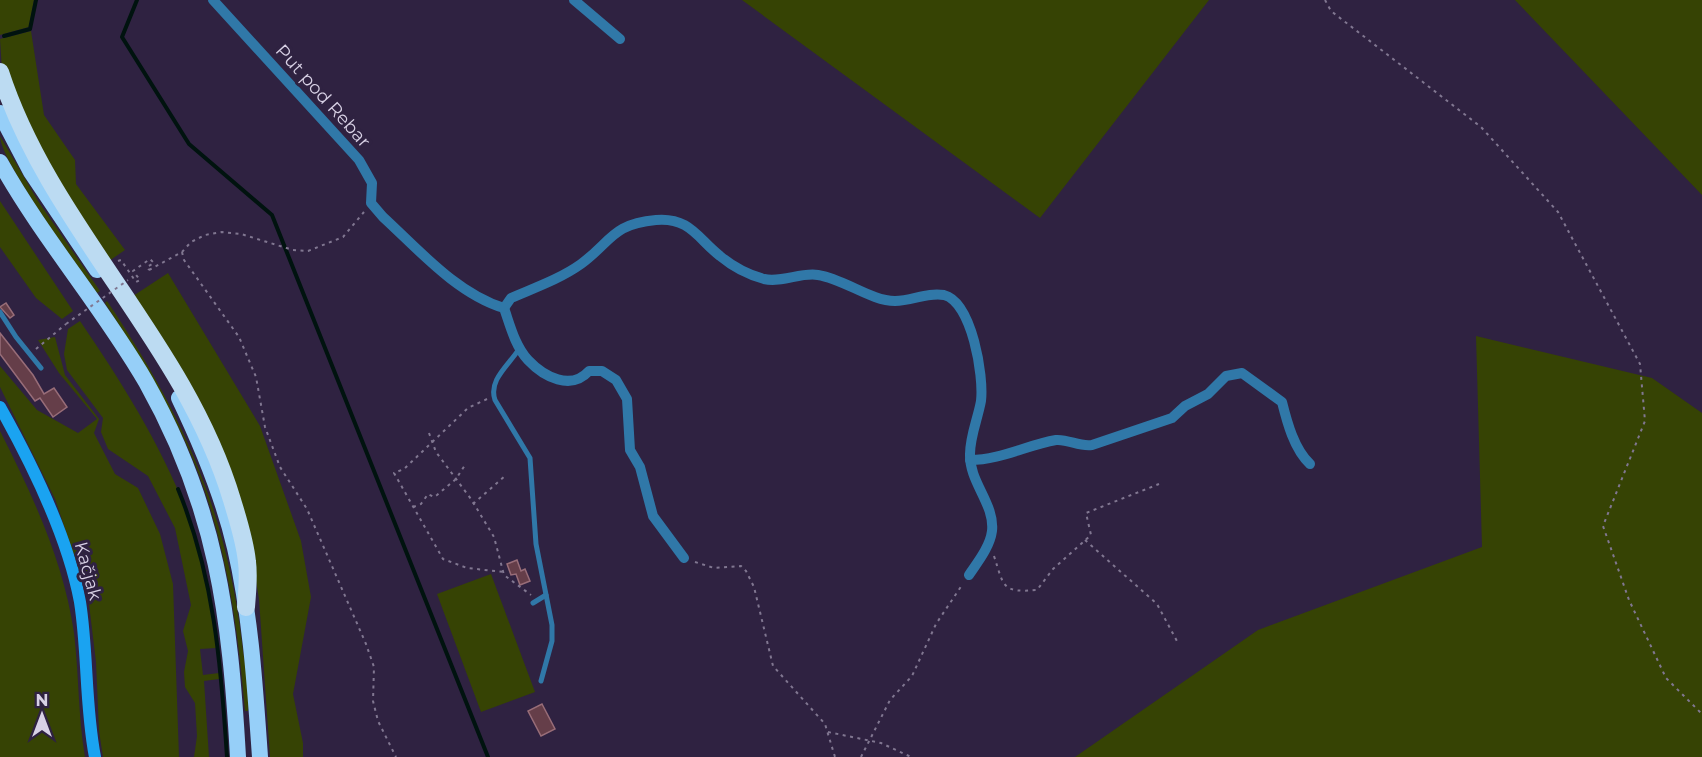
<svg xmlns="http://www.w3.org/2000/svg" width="1702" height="757" viewBox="0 0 1702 757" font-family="Montserrat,sans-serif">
  <rect width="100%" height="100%" fill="#2f2241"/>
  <g fill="#364304">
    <path d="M0,0H34L29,27L0,35Z"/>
    <path d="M742,0H1209L1040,218Z"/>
    <path d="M1515,0H1702V195Z"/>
    <path d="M31,31L44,115L75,160L76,184L125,250L109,261L61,193L2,70L0,39Z"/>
    <path d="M0,136L38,201L100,291L97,293C78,266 0,161 0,136Z"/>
    <path d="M0,201L73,311L62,319L36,298L0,247Z"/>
    <path d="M168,273L260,426L301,541L311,597L293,694L303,743V757H270L259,599L253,562L133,296Z"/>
    <path d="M107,301C182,413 226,509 242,643C244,664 252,691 248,711H245C237,618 224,526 185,441C163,393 134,348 105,303Z"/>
    <path d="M80,321C121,381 164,449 189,518C204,560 211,603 216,648L200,649L203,675L219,673V679L204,681L209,757H194L197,736L195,703L185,687L184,672L188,651L183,631L191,605L175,528L148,476L108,449L101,432L103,418L67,370L64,354L68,329Z"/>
    <path d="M1476,336L1652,378L1702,413V757H1075L1258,630L1482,547Z"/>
    <path d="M55,337L65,375L99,419L94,433L115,474L138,488L160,534L173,584L179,757H103L99,731L96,662L88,596L55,499L0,387V366L37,410L78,433L97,419L59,373L38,340Z"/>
    <path d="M0,431C32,494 64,562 74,633C79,674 78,716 85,757H0Z"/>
    <path d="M491,574L535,692L481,712L437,594Z"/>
  </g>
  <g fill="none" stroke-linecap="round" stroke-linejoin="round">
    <g stroke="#00130f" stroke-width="4">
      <path d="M137,0L122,37L189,144L272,215L488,757"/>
      <path d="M4,36L30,29L36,0"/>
      <path d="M178,489C214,576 221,664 227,757"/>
    </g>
  </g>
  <g fill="#653e49" stroke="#986d78" stroke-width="1.5">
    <path d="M6,303L14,315L10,318L0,307Z"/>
    <path d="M0,333L33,375L44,394L54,388L67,407L53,417L40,398L35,401L0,354Z"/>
    <path d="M517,560L521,571L525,569L530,581L520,585L516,574L511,575L507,564Z"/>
    <path d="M542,704L555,729L541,736L528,711Z"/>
  </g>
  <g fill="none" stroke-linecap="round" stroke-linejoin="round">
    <g stroke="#817791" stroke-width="2" stroke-dasharray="3 4.5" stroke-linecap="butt">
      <path d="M1325,0L1331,11L1481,127L1558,212L1640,364L1645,421L1603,526L1629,600L1666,678L1702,714"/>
      <path d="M182,252L184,260L239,337L256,377L265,427L280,467L307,509L366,644L374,667L373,701L378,721L396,757"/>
      <path d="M118,261L121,260L136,282L140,280L133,271L150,259L154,263L147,267L149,270"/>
      <path d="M149,270L182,252L191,242L205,235L222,232L241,234L293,250L308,251L343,237L364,212"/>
      <path d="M36,349L66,324"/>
      <path d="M487,399L468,408L404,469L394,473L443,559L467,568L504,572"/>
      <path d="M429,433L436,452L471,499L494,537L504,575L531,595"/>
      <path d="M473,504L505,476"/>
      <path d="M413,507L421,504L428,494L434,497L437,495L456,479L465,465"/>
      <path d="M1085,540L1157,604L1178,643"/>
      <path d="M994,556C1004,587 1002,593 1037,590L1053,569L1091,535L1086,513L1159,484"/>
      <path d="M695,562L714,568L741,566L746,571L754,587L773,666L825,724L835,757"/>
      <path d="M828,732L881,743L911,757"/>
      <path d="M861,757L890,700L912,676L936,624L962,585"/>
    </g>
    <g stroke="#3078a8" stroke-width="5">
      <path d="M0,312L16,337L41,368"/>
      <path d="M519,349C509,365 488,380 495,400L530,458L536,544L552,625V641L541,681"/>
      <path d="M533,603L546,595"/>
    </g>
    <g stroke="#3078a8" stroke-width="10">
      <path d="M213,0L359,160L372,183L371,203L383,217C418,249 457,294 504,308C510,325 515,346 528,360C544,377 571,391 589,371H602L616,380L627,399L630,450L640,467L653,516L684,558"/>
      <path d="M574,0L620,39"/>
      <path d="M504,308L511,298C534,288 560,279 581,264C612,241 612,224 656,220C690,217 698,239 720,256C732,266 749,275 764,279C782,283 801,272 818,275C844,279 871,301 895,301C912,301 927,292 944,295C972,302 984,376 981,401C978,418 970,436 970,454C969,482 995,504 992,531C990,547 977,563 969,575"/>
      <path d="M970,460C1000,460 1027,445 1056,440C1069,439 1079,447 1092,445L1172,418L1185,406L1208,394L1226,376L1242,373L1282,402C1287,422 1294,449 1310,464"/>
    </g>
    <path stroke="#1aa3f1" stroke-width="12" d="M0,407C32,464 68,537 80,602C88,653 85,706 95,757"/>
    <g stroke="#96cff8" stroke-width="16">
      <path d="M0,113L31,172L97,270"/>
      <path d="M0,162C43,239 102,306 146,382C217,508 230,616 238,757"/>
      <path d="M179,398C202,446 223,496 235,548C251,617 255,687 260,757"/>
    </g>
    <path stroke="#bcdbf2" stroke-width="18" d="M0,72C51,229 184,340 232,500C238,520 245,541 247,562C249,577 247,592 246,607"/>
    <path stroke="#817791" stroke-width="2" stroke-dasharray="3 4.5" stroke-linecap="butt" d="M66,324L128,280"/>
  </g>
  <g text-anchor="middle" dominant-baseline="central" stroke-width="6" stroke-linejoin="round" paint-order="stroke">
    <g font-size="18" fill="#d8d1e5" stroke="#2f2241">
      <text transform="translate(323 96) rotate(48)">Put pod Rebar</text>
      <text transform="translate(88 571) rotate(75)">Kačjak</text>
    </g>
  </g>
  <g transform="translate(42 715)" stroke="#2f2241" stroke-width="4.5" paint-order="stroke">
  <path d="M0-4.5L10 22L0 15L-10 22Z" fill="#d8d1e5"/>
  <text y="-9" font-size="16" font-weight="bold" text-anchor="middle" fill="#d8d1e5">N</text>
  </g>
</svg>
